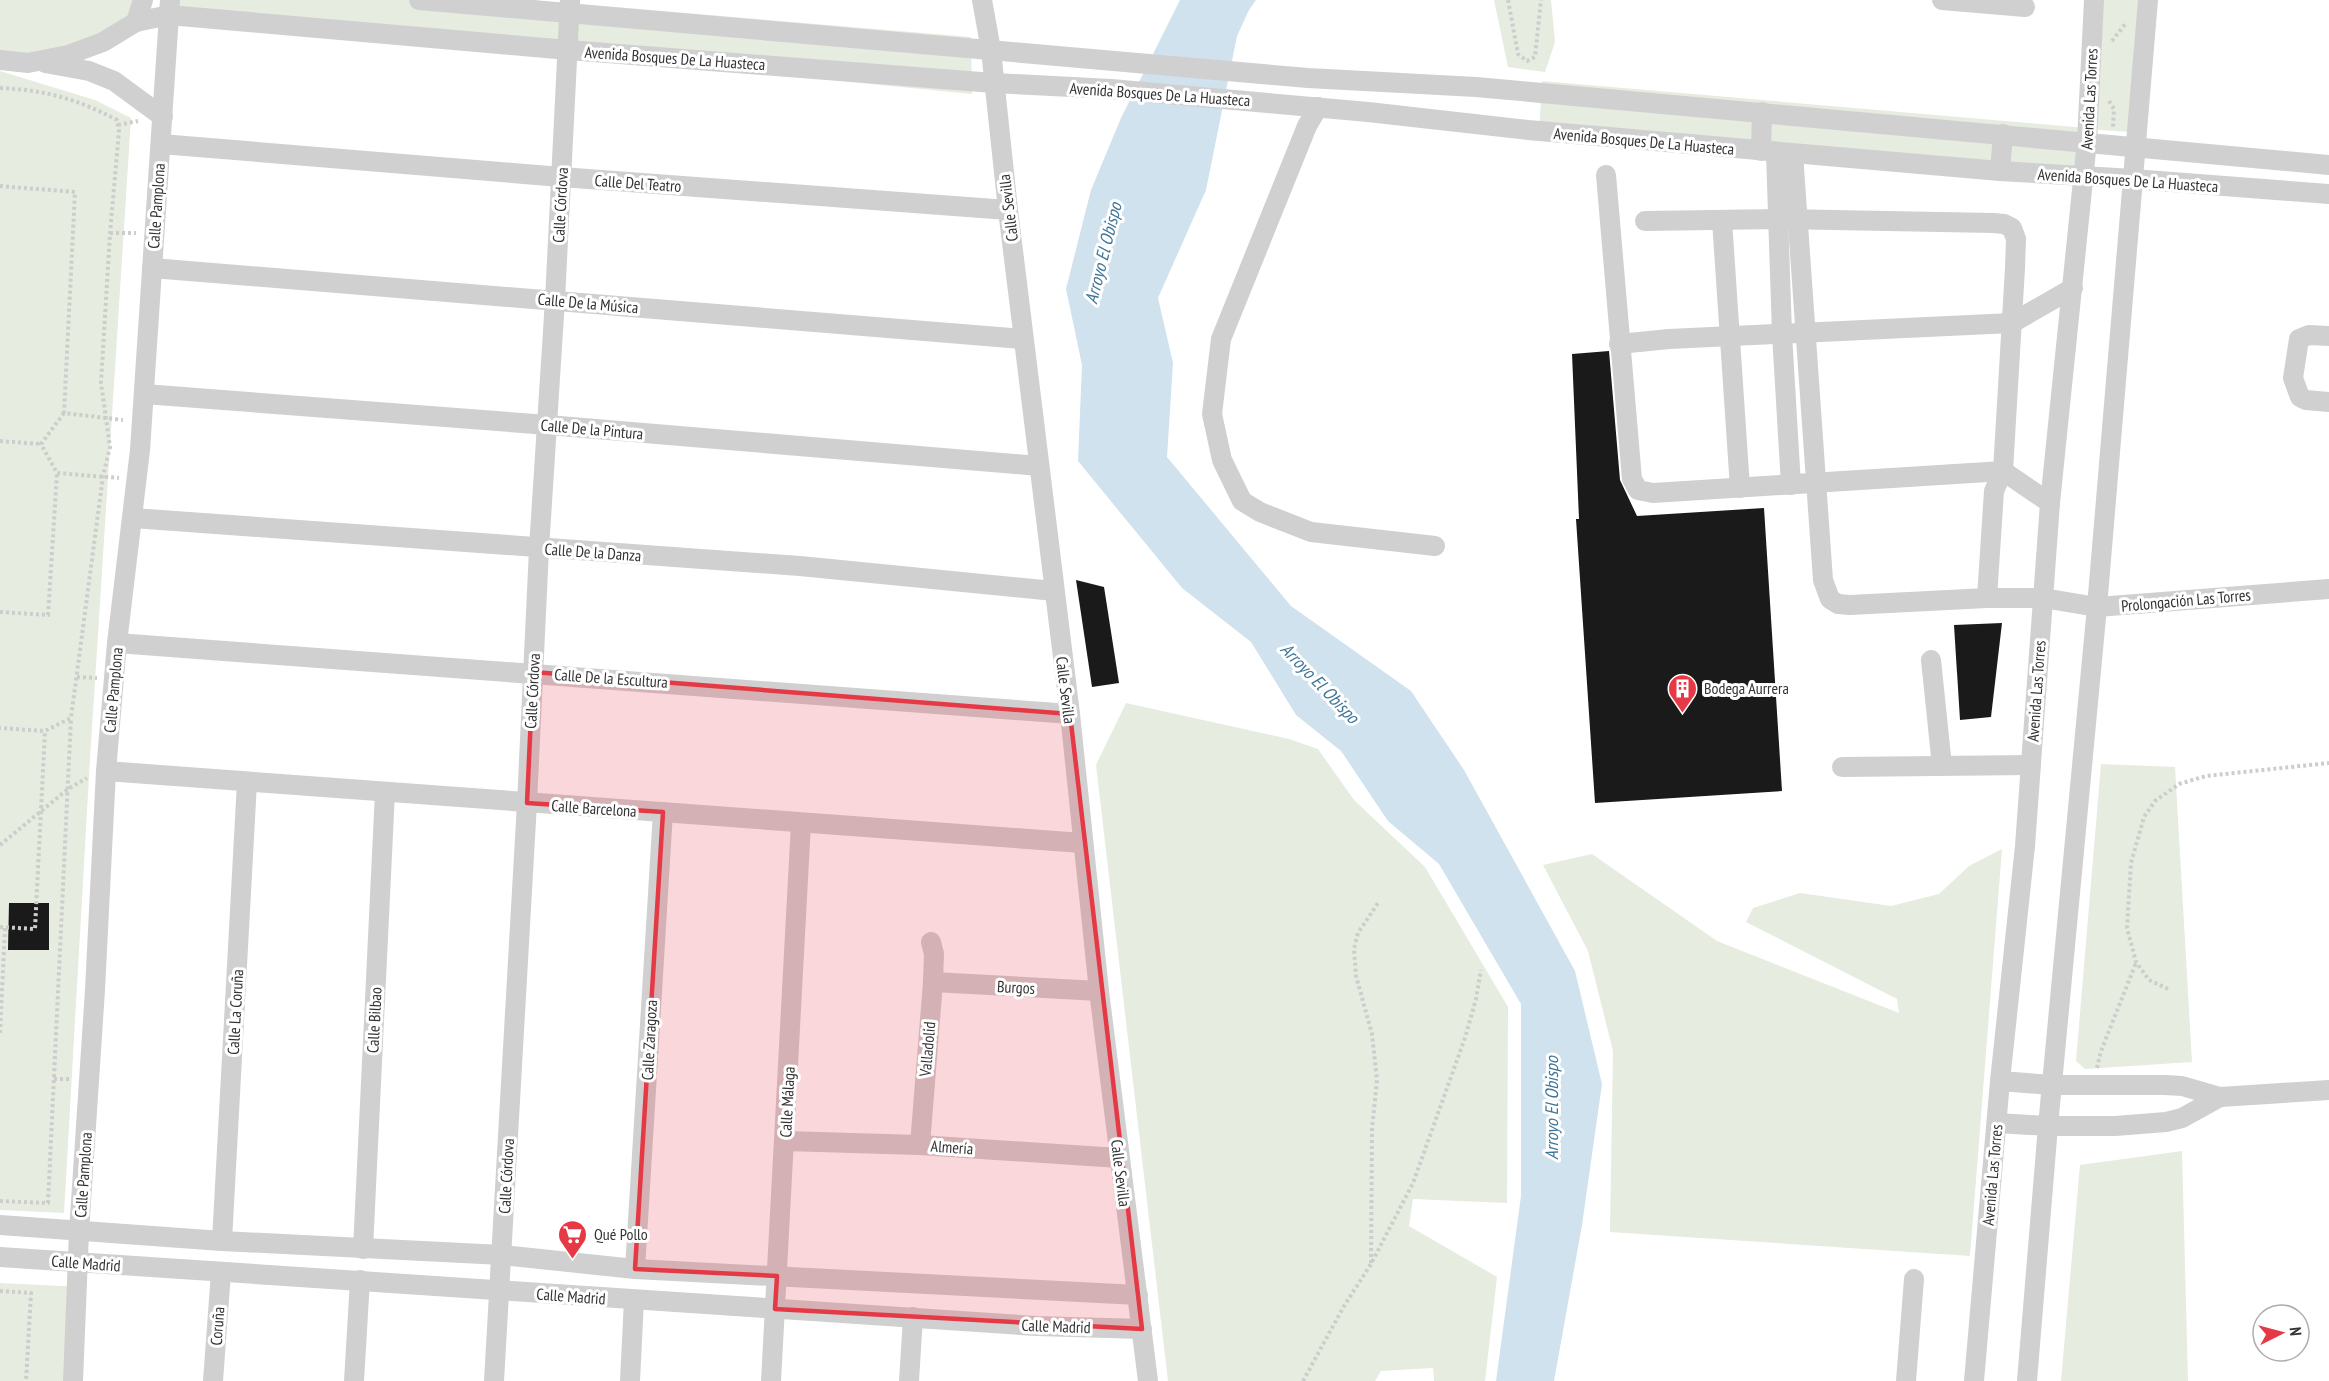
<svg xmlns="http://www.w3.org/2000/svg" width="2329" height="1381" viewBox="0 0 2329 1381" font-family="'PT Sans Narrow',sans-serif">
  <rect width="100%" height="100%" fill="#fff"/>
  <g fill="#e6ecdf">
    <path d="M0,0H139L141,10L95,37L23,62L0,56Z"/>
    <path d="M173,0H531L971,37L972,94L173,15Z"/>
    <path d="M1494,0H1551L1555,42L1545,72L1508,67Z"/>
    <path d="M2097,0H2141L2130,132L2086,129L2082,178L1539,134L1542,81L2086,128Z"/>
    <path d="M0,71L95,100L131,118L90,759L64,1213L0,1210Z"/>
    <path d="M1126,703L1289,739L1318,749L1354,800L1425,867L1508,1007L1507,1203L1413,1199L1409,1226L1497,1277L1485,1381H1434L1433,1368L1381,1371L1375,1381H1168L1096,765Z"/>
    <path d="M2101,764L2175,767L2192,1062L2085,1069L2076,1061Z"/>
    <path d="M2002,849L1970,1256L1610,1232L1613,1051L1588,951L1543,865L1592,854L1717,941L1899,1013L1897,999L1746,922L1753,908L1800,893L1891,906L1939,894L1969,866Z"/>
    <path d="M2182,1151L2188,1381H2061L2080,1165Z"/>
    <path d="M0,1283L83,1287L78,1381H0Z"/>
  </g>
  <path fill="#cfe2ee" d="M1180,0H1256L1249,10L1237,36L1206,190L1158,298L1173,363L1167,457L1291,606L1411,691L1464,770L1575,971L1602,1084L1582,1225L1554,1381H1496L1521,1196V1004L1439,864L1388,821L1341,751L1296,715L1251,642L1182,588L1078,461L1082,365L1066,289L1091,190L1121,118Z"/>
  <g fill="#1a1a1a">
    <path d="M1609,351L1620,480L1637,516L1764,508L1782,791L1595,803L1576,519H1579L1572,354Z"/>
    <path d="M1076,580L1104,587L1119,683L1092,687Z"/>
    <path d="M2002,623L1991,717L1960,720L1954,625Z"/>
    <path d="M9,903H49V950H8Z"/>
  </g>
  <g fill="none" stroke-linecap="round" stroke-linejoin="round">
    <g stroke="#cdcdcd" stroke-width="4" stroke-dasharray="3 3" stroke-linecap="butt">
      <path d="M1508,0L1518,54L1527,61L1535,57L1541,0"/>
      <path d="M2112,41L2126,23"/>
      <path d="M0,88C46,90 77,99 117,120L119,131L110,233L101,383L110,447L103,476L71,718L45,731L0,728"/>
      <path d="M2109,101L2114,109L2113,128"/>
      <path d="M118,125L138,121"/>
      <path d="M0,186L75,192L64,413L123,420"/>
      <path d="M110,233H136"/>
      <path d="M64,413L41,444L57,473L119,478"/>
      <path d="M0,441L41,444"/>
      <path d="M0,612L48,615L57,473"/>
      <path d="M77,677L97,678"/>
      <path d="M0,845L68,789L87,778"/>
      <path d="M0,927L35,929L45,731"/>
      <path d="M2168,989L2149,980L2136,962L2127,928L2131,863L2144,817L2155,801L2179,784L2206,776L2329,763"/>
      <path d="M0,1033L5,928"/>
      <path d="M2097,1068L2101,1051L2136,963"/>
      <path d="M54,1079H71"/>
      <path d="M0,1201L48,1203L71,718"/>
      <path d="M1371,1263L1372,1129L1377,1080L1372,1034L1356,976L1354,949L1358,933L1378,903"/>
      <path d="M0,1291L31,1293L26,1381"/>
      <path d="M1303,1381L1344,1306L1371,1264L1413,1183L1465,1038L1476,999L1481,970"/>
    </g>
    <g stroke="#d0d0d0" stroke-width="20">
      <path d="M419,0L1308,78L1476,87L2329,165"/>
      <path d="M982,0L991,50L1008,210L1070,714L1099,991L1148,1381"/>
      <path d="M1942,0L2025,7"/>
      <path d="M136,22L143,0"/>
      <path d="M0,60L28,63L68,55L103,42L136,22L169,15L568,50L994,83L1111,89L1368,112L1528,130L2000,171L2133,179L2329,194"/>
      <path d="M45,63L89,71L114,81L163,117"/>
      <path d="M1318,107L1307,126L1221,339L1212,414L1222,460L1242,501L1260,512L1311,532L1435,546"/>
      <path d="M161,144L561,177L1008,210"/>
      <path d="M1761,151L1762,112"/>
      <path d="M1776,153L1782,334L1791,485"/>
      <path d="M1793,154L1823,580L1830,599L1838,604L1850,605L1987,598H2043L2097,607L2329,589"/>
      <path d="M2000,171L2003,134"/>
      <path d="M1606,175L1632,479L1638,490L1653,493L2003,471L2050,503"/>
      <path d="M1722,220L1740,488"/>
      <path d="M1645,221L1780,219L1994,223L2004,224L2012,228L2016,239L2015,268L2003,471L1994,491L1987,598"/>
      <path d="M152,268L1023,339"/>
      <path d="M2329,336L2309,335L2299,339L2293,378L2300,397L2306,400L2329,402"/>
      <path d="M1619,344L1669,339L2012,323L2073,288"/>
      <path d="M144,394L548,425L1039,466"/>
      <path d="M133,518L800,566L1054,591"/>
      <path d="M117,643L1070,714"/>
      <path d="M1931,660L1942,766"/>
      <path d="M1842,767L2031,765"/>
      <path d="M106,771L1082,843"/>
      <path d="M933,982L1099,991"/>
      <path d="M2000,1081L2052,1085H2165L2182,1086L2220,1097L2329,1090"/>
      <path d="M1997,1123L2048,1126H2115L2166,1122L2182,1118L2220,1097"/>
      <path d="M785,1141L920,1145L1119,1158"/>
      <path d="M920,1145L933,982L934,954L931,942"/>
      <path d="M0,1225L222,1241L502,1255L635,1269L1138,1295"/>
      <path d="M222,1241L247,782"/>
      <path d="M363,1249L385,792"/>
      <path d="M0,1257L1036,1326L1142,1329"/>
      <path d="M635,1269L663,812"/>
      <path d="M73,1381L79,1232L95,990L106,771L117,643L140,450L170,0"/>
      <path d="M213,1381L221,1272"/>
      <path d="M354,1381L360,1280"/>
      <path d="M494,1381L527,803L539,549L555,300L570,0"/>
      <path d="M630,1381L634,1300"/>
      <path d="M771,1381L801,823"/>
      <path d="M909,1381L913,1317"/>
      <path d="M1906,1381L1914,1279"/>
      <path d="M1974,1381L2000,1081L2025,846L2050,503L2087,141L2094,0"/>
      <path d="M2027,1381L2048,1126L2097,607L2148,0"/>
    </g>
  </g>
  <path fill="#e63946" fill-opacity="0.2" stroke="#e63946" stroke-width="4.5" stroke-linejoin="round" d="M533,672L1070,714L1142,1329L775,1309L777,1276L635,1269L663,812L527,803Z"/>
  <defs>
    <symbol id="building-pin" viewBox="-11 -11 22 30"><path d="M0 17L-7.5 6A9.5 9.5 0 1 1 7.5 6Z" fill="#e63946" stroke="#fff"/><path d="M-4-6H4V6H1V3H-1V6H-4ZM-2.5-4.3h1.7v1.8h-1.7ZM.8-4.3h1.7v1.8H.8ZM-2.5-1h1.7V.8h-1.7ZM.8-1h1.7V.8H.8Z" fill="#fff"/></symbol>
    <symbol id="supermarket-pin" viewBox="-11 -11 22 30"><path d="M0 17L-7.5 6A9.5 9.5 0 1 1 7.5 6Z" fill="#e63946" stroke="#fff"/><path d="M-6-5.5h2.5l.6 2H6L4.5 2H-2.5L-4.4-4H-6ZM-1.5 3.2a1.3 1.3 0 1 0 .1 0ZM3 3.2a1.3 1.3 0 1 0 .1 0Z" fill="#fff"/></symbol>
  </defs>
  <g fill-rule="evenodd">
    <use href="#building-pin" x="1666" y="672" width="33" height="45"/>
    <use href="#supermarket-pin" x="556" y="1218" width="33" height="45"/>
  </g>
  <g text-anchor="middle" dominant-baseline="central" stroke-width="6" stroke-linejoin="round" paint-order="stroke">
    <g font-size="16" fill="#333" stroke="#fff">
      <text transform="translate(675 58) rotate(4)">Avenida Bosques De La Huasteca</text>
      <text transform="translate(1160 94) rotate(4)">Avenida Bosques De La Huasteca</text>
      <text transform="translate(2089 99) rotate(-87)">Avenida Las Torres</text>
      <text transform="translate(1644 141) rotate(5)">Avenida Bosques De La Huasteca</text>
      <text transform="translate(2128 180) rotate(4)">Avenida Bosques De La Huasteca</text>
      <text transform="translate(638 183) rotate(4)">Calle Del Teatro</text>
      <text transform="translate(560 205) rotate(-87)">Calle Córdova</text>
      <text transform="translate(156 206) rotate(-86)">Calle Pamplona</text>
      <text transform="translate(1008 208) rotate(-97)">Calle Sevilla</text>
      <text transform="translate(588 303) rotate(5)">Calle De la Música</text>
      <text transform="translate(592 429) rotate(5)">Calle De la Pintura</text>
      <text transform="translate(593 552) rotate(4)">Calle De la Danza</text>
      <text transform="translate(2186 600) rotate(-5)">Prolongación Las Torres</text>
      <text transform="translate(611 678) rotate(4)">Calle De la Escultura</text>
      <text transform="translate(113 690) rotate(-85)">Calle Pamplona</text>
      <text transform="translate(1066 690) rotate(83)">Calle Sevilla</text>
      <text transform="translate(532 691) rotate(-87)">Calle Córdova</text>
      <text transform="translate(2036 691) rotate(-86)">Avenida Las Torres</text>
      <text transform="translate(594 808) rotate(4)">Calle Barcelona</text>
      <text transform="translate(1016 987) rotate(3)">Burgos</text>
      <text transform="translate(235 1012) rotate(-87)">Calle La Coruña</text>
      <text transform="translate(374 1020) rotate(-87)">Calle Bilbao</text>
      <text transform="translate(649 1040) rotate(-87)">Calle Zaragoza</text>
      <text transform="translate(927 1049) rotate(-85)">Valladolid</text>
      <text transform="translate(787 1102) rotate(-87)">Calle Málaga</text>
      <text transform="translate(952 1147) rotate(4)">Almería</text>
      <text transform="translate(1121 1173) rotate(83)">Calle Sevilla</text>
      <text transform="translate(83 1175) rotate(-86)">Calle Pamplona</text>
      <text transform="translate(1992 1175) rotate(-85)">Avenida Las Torres</text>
      <text transform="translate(506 1176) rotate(-87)">Calle Córdova</text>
      <text transform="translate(86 1263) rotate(4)">Calle Madrid</text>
      <text transform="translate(571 1296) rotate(4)">Calle Madrid</text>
      <text transform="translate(217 1326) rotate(-86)">Coruña</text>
      <text transform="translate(1056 1326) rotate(2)">Calle Madrid</text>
    </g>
    <g font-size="16" fill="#333" stroke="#fff" text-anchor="start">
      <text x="1704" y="688">Bodega Aurrera</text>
      <text x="594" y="1234">Qué Pollo</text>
    </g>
    <g font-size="18" font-style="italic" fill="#3f7597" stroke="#fff">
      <text transform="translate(1103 253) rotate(-76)">Arroyo El Obispo</text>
      <text transform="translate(1320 683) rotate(46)">Arroyo El Obispo</text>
      <text transform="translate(1551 1108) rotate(-90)">Arroyo El Obispo</text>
    </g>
  </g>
  <g transform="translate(2281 1333) rotate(84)"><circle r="28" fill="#ffffff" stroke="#adadad" stroke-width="1.5"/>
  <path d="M0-4.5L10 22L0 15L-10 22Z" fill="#e63946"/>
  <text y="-9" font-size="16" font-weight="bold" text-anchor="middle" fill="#333333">N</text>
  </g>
</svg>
